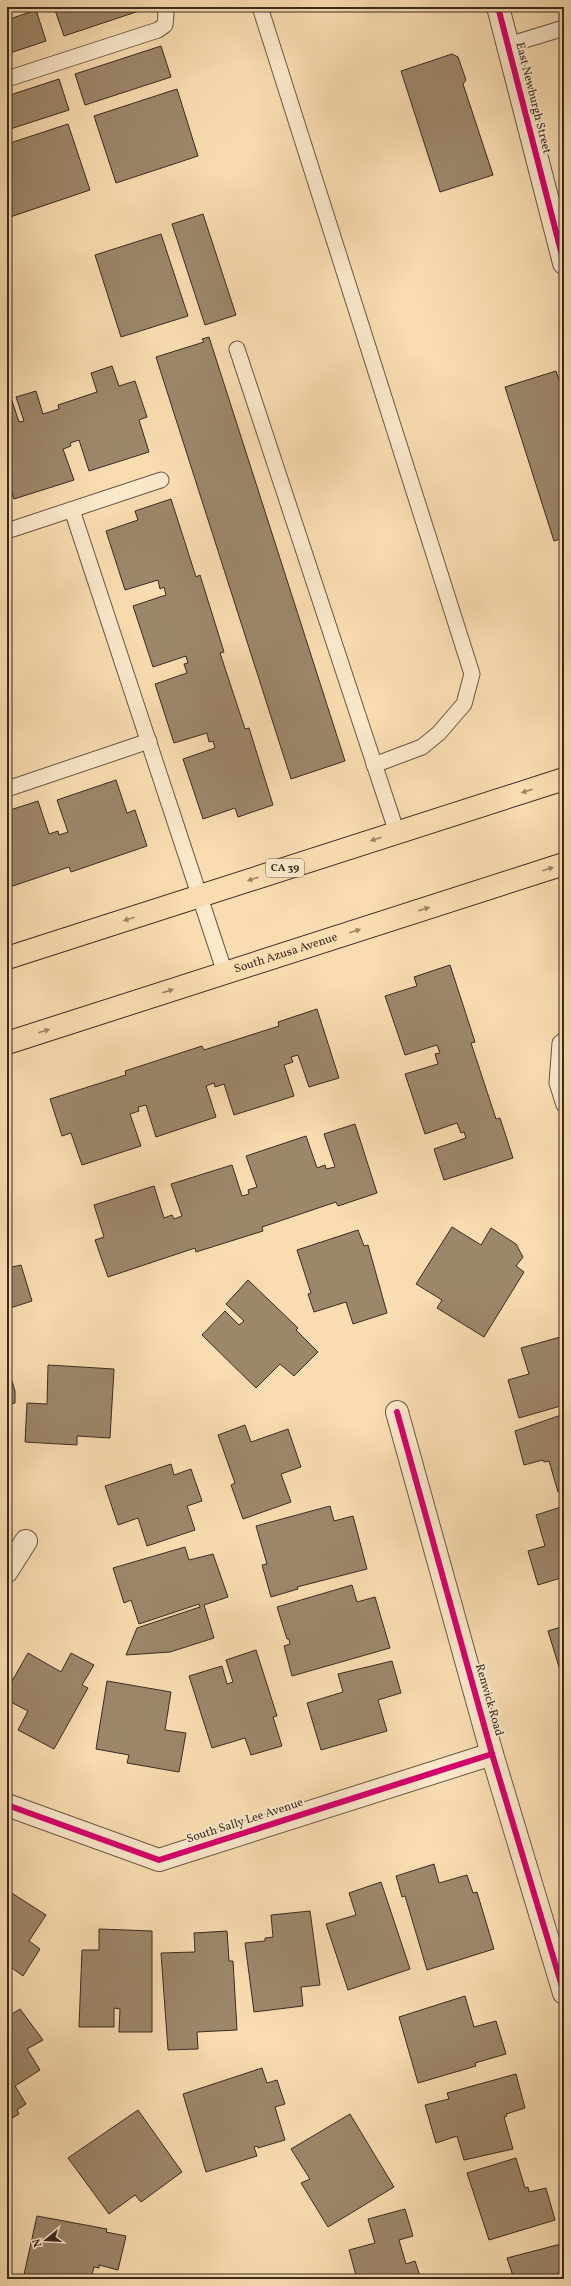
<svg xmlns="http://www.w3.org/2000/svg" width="571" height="2286" viewBox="0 0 571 2286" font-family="Vollkorn,serif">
  <rect width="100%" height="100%" fill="#f9ddb1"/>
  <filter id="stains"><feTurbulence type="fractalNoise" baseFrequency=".005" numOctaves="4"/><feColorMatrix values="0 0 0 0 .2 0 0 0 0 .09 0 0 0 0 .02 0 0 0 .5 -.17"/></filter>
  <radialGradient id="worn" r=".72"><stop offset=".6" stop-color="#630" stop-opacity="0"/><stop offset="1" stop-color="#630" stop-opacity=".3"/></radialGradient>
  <g fill="#9d876b" stroke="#3a2a20">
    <path d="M54,7H147L148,8L64,36Z"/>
    <path d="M36,10L46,41L7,54V20Z"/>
    <path d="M161,46L171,77L85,105L75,74Z"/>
    <path d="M452,54L458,57L466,80L463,84L493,175L440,192L401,71Z"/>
    <path d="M59,79L69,110L7,130V96Z"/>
    <path d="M177,89L198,156L116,183L94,116Z"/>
    <path d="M68,124L90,190L7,218V144Z"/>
    <path d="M203,214L236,315L205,325L172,224Z"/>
    <path d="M161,234L188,316L121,337L95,255Z"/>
    <path d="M209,337L345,761L291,779L156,357L204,342L202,339Z"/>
    <path d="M112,366L119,386L135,381L147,417L139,420L149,452L89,471L79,440L70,443L71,446L63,449L74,480L14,499L7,477V400L11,398L19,422L24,421L16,397L36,391L43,414L59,409L58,405L97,392L91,373Z"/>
    <path d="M556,371L564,396V538L554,541L505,387Z"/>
    <path d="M171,499L196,577L200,575L224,652L220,653L245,729L249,728L273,805L238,817L235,808L203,819L183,759L215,748L213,741L209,742L207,733L174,743L155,684L187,673L184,664L188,663L186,656L153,667L133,606L166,595L164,587L160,589L158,580L125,590L106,531L138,520L135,511Z"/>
    <path d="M116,780L127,813L135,810L147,846L71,872L69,867L7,888V811L38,801L49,834L58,831L59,835L68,832L57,800Z"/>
    <path d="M450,965L475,1042L471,1043L496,1119L500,1118L513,1158L444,1180L434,1149L466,1138L464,1132L461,1133L457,1123L425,1134L405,1074L438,1064L435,1054L440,1053L437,1045L405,1055L385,996L417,986L414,977Z"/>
    <path d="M317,1009L339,1078L309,1087L298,1055L291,1057L293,1062L284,1065L294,1096L234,1115L224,1084L215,1087L214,1083L206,1086L216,1117L156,1137L146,1105L138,1107L139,1111L130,1114L141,1146L82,1165L71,1133L62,1136L50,1099L126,1075L125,1071L202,1046L204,1050L279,1026L278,1022Z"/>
    <path d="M355,1124L377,1193L338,1206L336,1202L262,1227L263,1231L196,1252L195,1248L108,1277L95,1240L104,1237L94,1205L154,1186L164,1218L172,1215L174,1219L182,1216L171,1184L232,1165L242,1196L249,1194L248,1190L257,1187L246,1156L306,1136L317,1168L325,1165L326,1169L335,1167L324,1134Z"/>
    <path d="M452,1227L481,1245L491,1228L516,1244L523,1257L516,1266L524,1272L484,1337L437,1308L442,1300L416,1284Z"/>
    <path d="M358,1230L364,1246L368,1245L387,1313L353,1324L346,1302L314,1312L308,1294L311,1293L297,1250Z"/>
    <path d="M7,1251L12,1267L21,1265L32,1301L7,1309Z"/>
    <path d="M248,1280L298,1328L296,1330L318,1352L294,1376L280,1364L256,1388L202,1335L225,1311L239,1325L244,1321L226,1304Z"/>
    <path d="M564,1336V1405L519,1418L508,1380L529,1374L521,1348Z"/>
    <path d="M48,1365L114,1369L110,1438L77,1436V1445L25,1442L27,1403L47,1404Z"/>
    <path d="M12,1381L15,1391V1403L7,1405V1383Z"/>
    <path d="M564,1414V1490L558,1492L549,1461L544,1462L543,1460L524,1465L515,1431Z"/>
    <path d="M245,1425L251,1442L288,1429L301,1467L281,1474L291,1502L243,1519L231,1485L235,1483L218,1435Z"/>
    <path d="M171,1464L174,1475L191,1469L202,1501L187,1506L195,1530L147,1546L138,1518L118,1525L105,1486Z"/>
    <path d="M330,1506L334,1521L353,1516L367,1569L297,1587L298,1589L271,1597L262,1565L267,1564L256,1526Z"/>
    <path d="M564,1506V1577L538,1585L528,1551L545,1546L536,1515Z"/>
    <path d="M185,1547L189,1560L213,1554L228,1597L204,1605L214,1638L170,1652L126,1655L137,1628L200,1607L199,1604L139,1624L131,1600L124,1603L113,1568Z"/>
    <path d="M352,1585L357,1602L375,1597L390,1648L292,1676L284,1646L290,1644L289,1639H287L277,1607Z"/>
    <path d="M564,1626V1668L560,1670L548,1631Z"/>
    <path d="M256,1650L277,1716L273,1717L282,1746L251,1755L245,1738L212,1748L189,1676L222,1666L227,1684L233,1682L226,1660Z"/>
    <path d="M28,1653L61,1672L71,1653L94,1665L82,1685L88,1688L54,1749L18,1730L28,1711L7,1700V1690Z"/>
    <path d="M392,1661L401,1693L378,1700L387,1731L321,1750L307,1703L343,1692L338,1674Z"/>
    <path d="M107,1681L171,1692L165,1730L186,1733L179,1772L127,1763L129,1755L96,1749Z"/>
    <path d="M434,1864L439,1883L467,1875L473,1893L477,1892L494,1949L427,1970L405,1896L402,1897L396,1876Z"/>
    <path d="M381,1882L410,1969L348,1990L326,1924L356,1915L349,1893Z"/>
    <path d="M7,1890L46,1915L29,1941L40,1949L23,1976L12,1968L7,1973Z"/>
    <path d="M310,1911L320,1985L301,1987L303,2006L254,2012L245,1943L265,1941V1938L273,1937L271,1915Z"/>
    <path d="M99,1929L152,1931V2032H119L120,2009L114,2008V2027H79L82,1950H99Z"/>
    <path d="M227,1931L229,1961H233L237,2030L197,2032L198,2049L168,2050L161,1953L195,1952L194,1933Z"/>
    <path d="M465,1996L474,2027L496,2021L506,2054L475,2063L476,2066L418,2083L399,2017Z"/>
    <path d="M20,2009L43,2040L27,2049L40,2070L15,2086L26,2104L17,2110L19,2114L7,2121V2017Z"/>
    <path d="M262,2068L267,2083L277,2080L285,2104L275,2107L285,2140L258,2148L257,2146L254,2147L257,2156L206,2172L183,2094Z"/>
    <path d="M516,2074L525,2108L506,2114L507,2116L504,2117L513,2149L464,2160L457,2136L436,2143L425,2105L449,2099L447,2093Z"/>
    <path d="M138,2110L182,2172L141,2202L135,2195L109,2214L68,2158Z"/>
    <path d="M350,2114L394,2187L328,2227L301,2183L310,2179L291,2149Z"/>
    <path d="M516,2158L525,2188L528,2187L529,2192L546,2188L555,2220L489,2240L467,2173Z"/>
    <path d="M405,2209L413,2236L399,2240L406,2264L415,2261L421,2279H357L349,2250L375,2243L368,2219Z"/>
    <path d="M37,2216L107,2229L106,2232L126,2236L118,2270L99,2265V2268L94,2267L91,2279H23Z"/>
    <path d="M561,2244L564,2255V2279H504L513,2276L507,2258Z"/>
  </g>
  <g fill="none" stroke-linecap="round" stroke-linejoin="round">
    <defs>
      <g id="service">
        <path d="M260,7L472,674L464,704L439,733L422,747L374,765"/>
        <path d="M508,45L564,28"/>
        <path d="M7,79L158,30L165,25L166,14L164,7"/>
        <path d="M237,349L397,833"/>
        <path d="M72,510L225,973"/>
        <path d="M7,531L161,480"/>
        <path d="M7,789L149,741"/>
        <path d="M564,1040L560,1043L557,1083L564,1105"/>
      </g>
      <g id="minor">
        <path d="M498,7L564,263"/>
        <path d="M397,1412L492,1754L564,1993"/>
        <path d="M7,1571L26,1541"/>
        <path d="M7,1805L159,1860L492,1754"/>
      </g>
      <g id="primary">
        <path d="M7,958L564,779"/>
        <path id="s1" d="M7,1043L564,864"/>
      </g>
    </defs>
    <use href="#service" stroke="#6a5744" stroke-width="17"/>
    <use href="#minor" stroke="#6a5744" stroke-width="24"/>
    <use href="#primary" stroke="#3a2a20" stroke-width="24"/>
    <use href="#service" stroke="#fbe9cc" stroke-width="15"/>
    <use href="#minor" stroke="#fbe9cc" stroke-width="22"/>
    <use href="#primary" stroke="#f9ddb1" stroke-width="22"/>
    <defs>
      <g id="cycleway">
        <path d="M498,7L564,263"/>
        <path d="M397,1412L492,1754L564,1993"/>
        <path d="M7,1805L159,1860L492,1754"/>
      </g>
    </defs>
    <use href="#cycleway" stroke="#fbe9cc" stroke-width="8"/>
    <use href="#cycleway" stroke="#d6006c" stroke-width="6"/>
  </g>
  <defs><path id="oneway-solid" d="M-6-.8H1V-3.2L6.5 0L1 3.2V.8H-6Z"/></defs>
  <g fill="#9a8468">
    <use href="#oneway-solid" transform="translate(527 791) rotate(162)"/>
    <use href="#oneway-solid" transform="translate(376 839) rotate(162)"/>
    <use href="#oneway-solid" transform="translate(548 869) rotate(-18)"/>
    <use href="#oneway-solid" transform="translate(253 879) rotate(162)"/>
    <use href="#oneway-solid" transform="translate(424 909) rotate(-18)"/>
    <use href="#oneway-solid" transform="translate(129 919) rotate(162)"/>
    <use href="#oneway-solid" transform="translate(355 931) rotate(-17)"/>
    <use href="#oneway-solid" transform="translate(168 991) rotate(-18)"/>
    <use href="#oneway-solid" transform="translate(44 1031) rotate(-18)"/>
  </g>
  <g text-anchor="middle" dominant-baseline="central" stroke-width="4" stroke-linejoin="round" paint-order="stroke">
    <rect fill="#fbe9cc" stroke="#746354" stroke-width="1" x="266" y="859" width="38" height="18" rx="3"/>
    <g font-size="11" font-weight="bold" fill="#3a2a20">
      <text x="285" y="868">CA 39</text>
    </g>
    <g font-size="12" fill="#3a2a20" stroke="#fbe9cc">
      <text transform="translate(533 98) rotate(76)">East Newburgh Street</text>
      <text stroke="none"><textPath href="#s1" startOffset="293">South Azusa Avenue</textPath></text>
      <text transform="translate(489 1700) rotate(74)">Renwick Road</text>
      <text transform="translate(245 1821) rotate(-18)">South Sally Lee Avenue</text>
    </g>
  </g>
  <rect width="571" height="2286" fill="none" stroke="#f9ddb1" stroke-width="24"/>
  <rect x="8" y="8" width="555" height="2270" fill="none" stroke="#3a2a20" stroke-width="2"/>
  <rect x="12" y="12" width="547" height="2262" fill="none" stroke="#3a2a20"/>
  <g transform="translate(46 2240) rotate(252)" stroke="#fbe9cc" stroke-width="3" paint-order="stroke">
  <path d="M0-3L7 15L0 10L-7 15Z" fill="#3a2a20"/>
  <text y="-6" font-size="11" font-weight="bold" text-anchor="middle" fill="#3a2a20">N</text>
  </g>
  <rect width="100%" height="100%" filter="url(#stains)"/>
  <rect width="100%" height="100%" fill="url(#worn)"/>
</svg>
